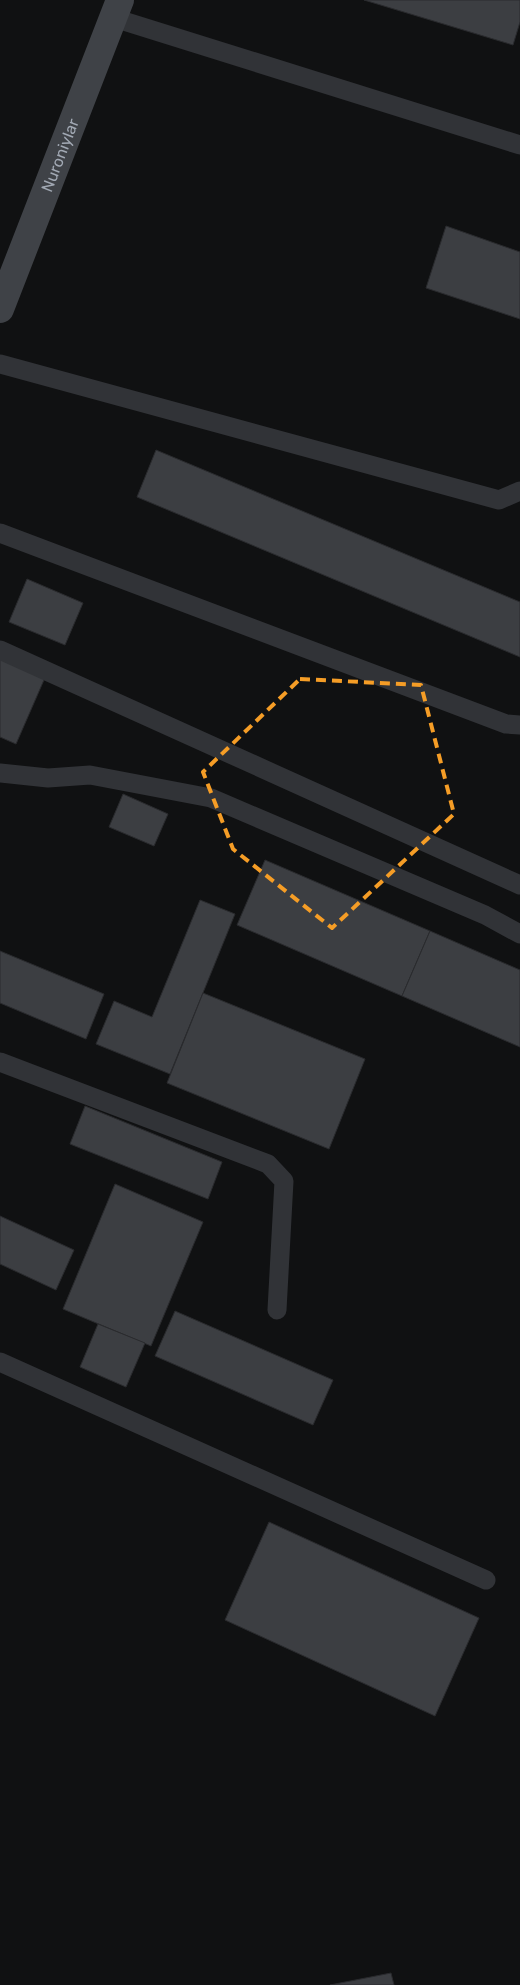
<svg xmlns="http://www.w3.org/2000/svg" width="520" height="1985" viewBox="0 0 520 1985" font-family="Rubik,sans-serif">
  <rect width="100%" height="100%" fill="#101112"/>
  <g fill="#3c3e42" stroke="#2a2b2e">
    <path d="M364,0H520V22L513,45Z"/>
    <path d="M446,226L520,252V319L426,288Z"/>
    <path d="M156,450L520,602V657L137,497Z"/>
    <path d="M27,579L83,603L65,645L9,622Z"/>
    <path d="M0,652L47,673L16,744L0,737Z"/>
    <path d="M123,794L168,814L154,846L109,827Z"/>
    <path d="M265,860L430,931L402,996L237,925Z"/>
    <path d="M200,900L235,914L170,1074L96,1044L114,1001L152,1017Z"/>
    <path d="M430,931L520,970V1047L402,996Z"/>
    <path d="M0,951L104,994L86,1039L0,1003Z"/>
    <path d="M203,993L365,1059L329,1149L167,1083Z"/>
    <path d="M85,1106L222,1162L208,1199L70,1144Z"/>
    <path d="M115,1184L203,1222L151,1346L63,1309Z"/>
    <path d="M0,1216L74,1250L56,1290L0,1264Z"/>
    <path d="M175,1311L333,1380L313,1425L155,1356Z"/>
    <path d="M98,1324L145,1343L126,1387L80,1367Z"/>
    <path d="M269,1522L479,1618L435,1716L225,1620Z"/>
    <path d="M391,1973L394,1985H330Z"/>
  </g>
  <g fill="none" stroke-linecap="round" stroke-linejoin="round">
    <g stroke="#313337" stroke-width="19">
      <path d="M114,18L520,145"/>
      <path d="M0,364L499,500L520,491"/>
      <path d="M0,533L506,724L520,725"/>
      <path d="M0,650L520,885"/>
      <path d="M0,773L48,778L90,775L211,798L485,915L520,934"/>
      <path d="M0,1062L268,1164L284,1181L277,1310"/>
      <path d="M0,1362L486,1580"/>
    </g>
    <path stroke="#3f4247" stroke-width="28" id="s1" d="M0,309L120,0"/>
  </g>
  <path fill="none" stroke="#f59d26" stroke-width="4" stroke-dasharray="10 6" stroke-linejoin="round" d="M300,679L421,685L454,814L332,928L233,849L203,772Z"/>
  <g text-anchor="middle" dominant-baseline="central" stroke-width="5" stroke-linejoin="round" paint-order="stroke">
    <g font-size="16" fill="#a1a8b3" stroke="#0b0c0d">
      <text stroke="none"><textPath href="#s1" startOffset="165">Nuroniylar</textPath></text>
    </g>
  </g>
</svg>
